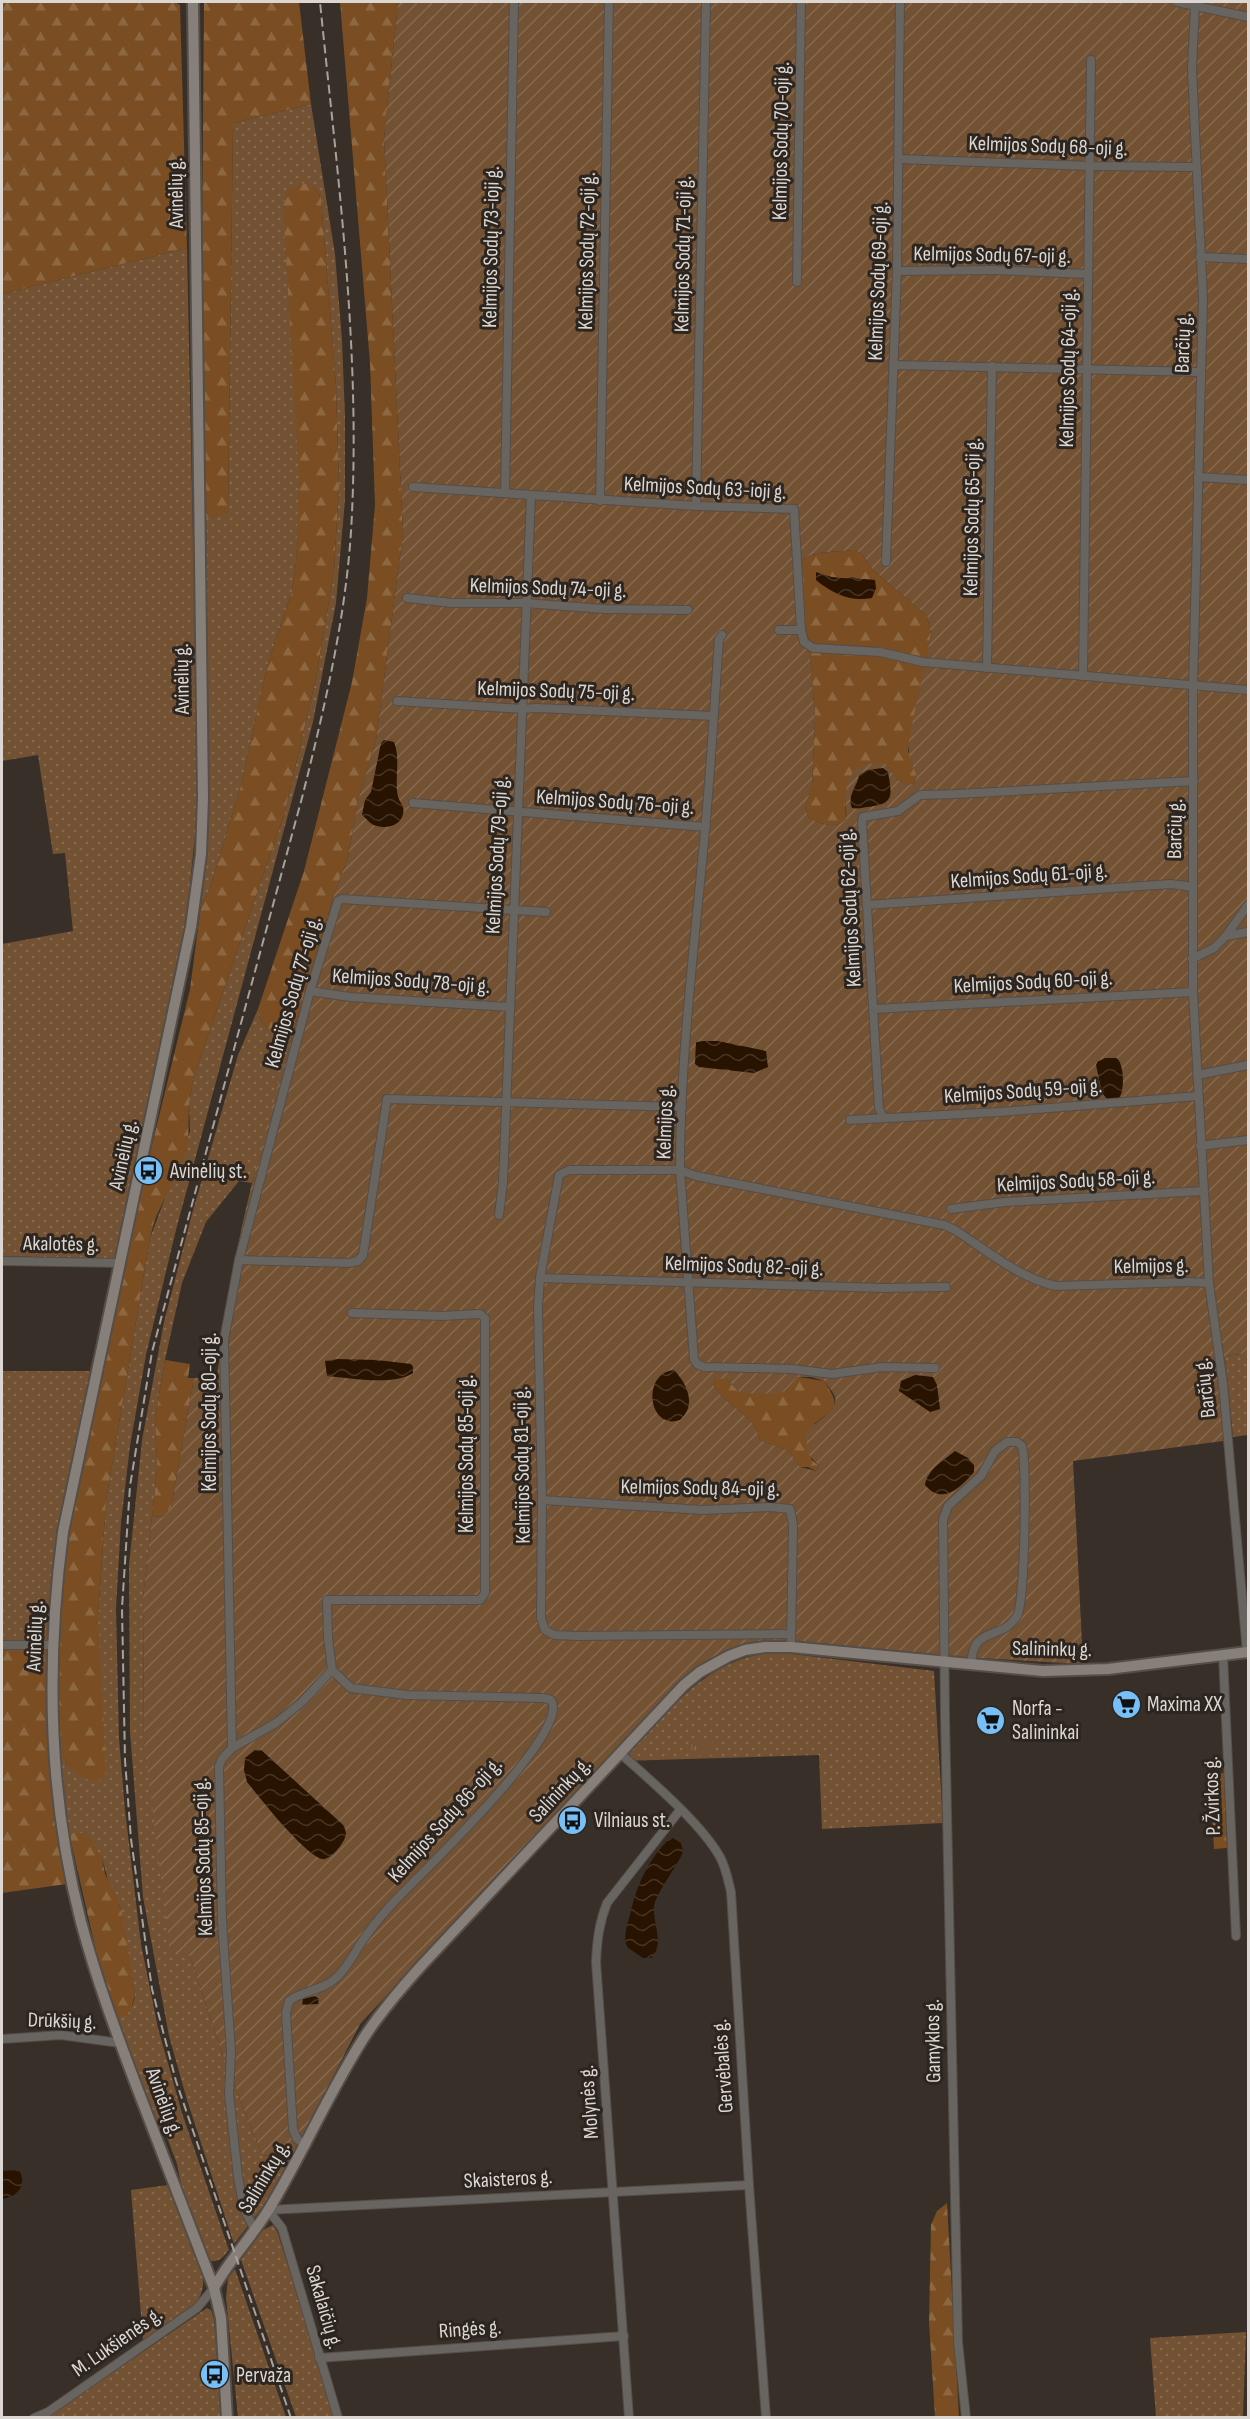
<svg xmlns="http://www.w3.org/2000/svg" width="1250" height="2419" viewBox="0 0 1250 2419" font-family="'Sofia Sans Condensed',sans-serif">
  <defs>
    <pattern id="grass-dots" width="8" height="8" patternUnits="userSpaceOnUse" patternTransform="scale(1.5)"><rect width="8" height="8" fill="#735133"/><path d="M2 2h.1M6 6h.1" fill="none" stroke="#866950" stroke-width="1.8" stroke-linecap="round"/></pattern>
    <pattern id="forest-firs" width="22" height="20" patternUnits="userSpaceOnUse" patternTransform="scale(1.5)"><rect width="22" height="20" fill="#7a4e22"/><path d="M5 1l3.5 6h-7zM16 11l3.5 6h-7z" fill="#8c6741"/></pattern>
    <pattern id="park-tufts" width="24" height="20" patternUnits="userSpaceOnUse" patternTransform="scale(1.5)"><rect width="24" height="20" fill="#735133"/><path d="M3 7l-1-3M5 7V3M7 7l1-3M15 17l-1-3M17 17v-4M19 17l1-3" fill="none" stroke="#866950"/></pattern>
    <pattern id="garden-furrows" width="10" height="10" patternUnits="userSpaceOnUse" patternTransform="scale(1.5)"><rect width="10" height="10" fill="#735133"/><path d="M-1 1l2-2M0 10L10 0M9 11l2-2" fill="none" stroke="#866950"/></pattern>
    <pattern id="water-waves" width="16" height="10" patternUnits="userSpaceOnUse" patternTransform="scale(1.5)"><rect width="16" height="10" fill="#281200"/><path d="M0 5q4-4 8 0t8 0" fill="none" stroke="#473424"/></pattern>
  </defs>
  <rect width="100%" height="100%" fill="#372f28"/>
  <g fill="url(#grass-dots)">
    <path d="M311,104L335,254L342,340L345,416V500L336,603L313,722L176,1230L146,1355L130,1446L121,1523L116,1608L119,1738L125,1810L141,1944L158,2028L182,2113L229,2250C223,2257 220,2262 211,2261L206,2255L182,2189L177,2164L168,2140L155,2119L118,2018C129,2014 134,2006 135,1994L120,1906L109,1884L102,1858L82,1833H69L63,1793L60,1749L67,1765L98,1616L106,1501L150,1238L190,1131L189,1104L193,1079L284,815L316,678L334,570L339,487L336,386L321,198L315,187L296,563L292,591L268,663L242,782L210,888L201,905L206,861L209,808L206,518L228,513L233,123Z"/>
    <path d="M187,248L197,733L196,826L185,932L115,1259L2,1256V944L73,931L65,853L53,854L38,755L2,761V294Z"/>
    <path d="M258,1009C259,1030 275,1031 292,1036L252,1183L239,1181L206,1222L182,1283L165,1360L155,1418L157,1471L143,1598L144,1741L190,1956L223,2056L262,2155L291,2159L274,2192L234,2244L187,2100L169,2036L143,1897L130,1732L129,1565L142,1440L164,1322L192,1214L238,1055Z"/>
    <path d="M1248,1353V1435L1233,1437L1225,1356Z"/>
    <path d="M2,1371H92L63,1504L47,1649L2,1650Z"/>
    <path d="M760,1654H792L934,1671L943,1823L822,1829L819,1755L622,1761C662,1718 699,1666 760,1654Z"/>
    <path d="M168,2185L203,2277C204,2287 202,2294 196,2303L143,2340L131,2190Z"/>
    <path d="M273,2225L277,2231L336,2417H296L241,2260L263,2230Z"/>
    <path d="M235,2269L286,2417H238L226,2298L228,2278Z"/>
    <path d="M207,2308L211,2310L214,2319L222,2417L46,2418Z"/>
    <path d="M1246,2332L1243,2417H1156L1150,2338Z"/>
  </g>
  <g fill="url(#forest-firs)" fill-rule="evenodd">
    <path d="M2,2H175L180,5L187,248L2,294Z"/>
    <path d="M204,2H299L311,104L233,123L228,514L206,518L202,243Z"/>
    <path d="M340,2H398L384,138L403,533L376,740L358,800L348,857L334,895L292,1036C275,1031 259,1030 258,1009L304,871L352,682L367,598L375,505L370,363Z"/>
    <path d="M302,183L315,187L321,198L336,386L339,487L334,570L316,678L284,815L193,1079L189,1104L188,1148L155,1219L150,1238L106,1501L98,1616L106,1773L99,1780H89L77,1774L67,1765L60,1749L57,1674L62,1594L69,1527L135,1215L190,989L201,905L210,888L242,782L268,663L292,591L296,563L299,479L283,206L288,190Z"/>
    <path d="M855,550L862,554L873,570L927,616L931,634L908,751L917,776L914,783L907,785L898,780L886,764L845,800L846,819C835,830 822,824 809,818L805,808L812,786L815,719L809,641L803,616L802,561C813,550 841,552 855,550ZM816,572L839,580L853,577L876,588L873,595Z"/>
    <path d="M165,1360L190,1364L188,1378H194L171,1508L163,1517L152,1516L157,1471L155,1418Z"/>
    <path d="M798,1377L824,1381C841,1407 837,1406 814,1424L811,1459L819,1466L816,1471L808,1467H800L789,1451L760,1440C755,1413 724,1406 713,1384L716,1379H727L740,1393L785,1391Z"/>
    <path d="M47,1649L46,1721L51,1779L67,1884L2,1893V1650Z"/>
    <path d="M1224,1773L1227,1848L1214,1849L1210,1774Z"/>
    <path d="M69,1833H82L91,1839L102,1858L105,1874L117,1897L123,1917L135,1994L131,2009L127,2015L118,2018L96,1951Z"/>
    <path d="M947,2203L959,2417H935L929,2322L931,2225L937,2211Z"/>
  </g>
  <path fill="url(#park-tufts)" d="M712,1738L713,1755L692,1756L691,1739Z"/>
  <path fill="url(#garden-furrows)" fill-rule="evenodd" d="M398,2H1248V1353L1225,1356L1232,1432L1223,1441L1073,1461L1083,1664L754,1645C714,1655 692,1669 663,1699L360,2024L291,2159L262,2155L223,2056L190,1956L170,1951L144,1741L143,1598L152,1516L163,1517L171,1508L194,1378L217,1377C234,1213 288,1053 334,895L348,857L358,800L376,740L403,533L384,138ZM855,550L862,554L873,570L927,616L931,634L909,739V758L917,776L914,783L907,785L898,780L886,764C858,760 847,771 845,799C845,805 847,812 846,819C835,830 822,824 809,818L805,808L812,786L815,719L809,641L803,616L802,561C812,550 841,552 855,550ZM798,1377H812L824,1381C828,1386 833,1392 835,1397C839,1410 813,1424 805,1432L808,1454L819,1466L816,1471L800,1467L789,1451L760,1440C755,1413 724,1406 713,1384L716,1379H727L740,1393L776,1394L785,1391ZM255,1750H261L343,1825L323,1859C311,1853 273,1818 268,1806C261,1789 259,1768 255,1750Z"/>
  <g fill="url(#water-waves)">
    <path d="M816,572C837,581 853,577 875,580L876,588L872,598C850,602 833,594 816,580Z"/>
    <path d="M384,740L394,742C401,760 394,778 398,797C400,803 405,807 403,814C401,825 387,829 377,826C371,825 367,819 362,815L365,800L371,792L381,743Z"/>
    <path d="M883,768L888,772C892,796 895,804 867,807C861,808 858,809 852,808C847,795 857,787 859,775L867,770Z"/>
    <path d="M704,1041H718L766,1051L768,1067L754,1073L699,1067L695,1064L696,1042Z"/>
    <path d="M1105,1058H1117C1124,1065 1125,1090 1119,1098L1107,1099L1102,1093L1096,1065L1098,1061Z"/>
    <path d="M338,1359L377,1360L411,1364L413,1367V1373C393,1386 350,1378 327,1376L325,1361Z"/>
    <path d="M674,1370C687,1384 697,1405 680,1420C648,1431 641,1373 674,1370Z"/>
    <path d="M915,1375L933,1377L937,1385L940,1409L930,1412L899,1391L901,1381Z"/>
    <path d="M955,1451L968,1458L974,1465V1472C961,1487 943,1506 925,1485C927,1470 944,1460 955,1451Z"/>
    <path d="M255,1750H261L343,1825C344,1826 346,1832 346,1833C346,1842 330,1861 322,1859C305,1855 259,1797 247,1782L244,1770L245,1758Z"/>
    <path d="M671,1837L681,1843L683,1852C677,1867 655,1894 654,1907C653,1925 665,1944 651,1958H643L627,1947C623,1936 627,1926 630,1915C637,1884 648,1860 671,1837Z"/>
    <path d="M315,1996L319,1999L318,2004L302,2005L303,1999Z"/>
    <path d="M19,2170C28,2185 17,2197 2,2199V2171Z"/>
  </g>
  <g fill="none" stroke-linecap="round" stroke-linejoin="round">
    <defs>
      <g id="street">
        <path d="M1177,2L1248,17"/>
        <path d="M1195,5L1192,69L1203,299L1193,686V992L1209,1283L1223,1384L1247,1652"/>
        <path d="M899,159L1089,166L1195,167"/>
        <path d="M1200,257L1248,259"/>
        <path d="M897,271L993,270L1087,274"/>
        <path d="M797,282L801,2"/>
        <path d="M893,365L1200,372"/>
        <path d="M1198,477L1248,480"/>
        <path d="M413,487L696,506L794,509L801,630L804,642L813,648L880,652L923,662L1248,690"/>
        <path d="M505,493L514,2"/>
        <path d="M600,501L609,2"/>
        <path d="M696,506L706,2"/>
        <path d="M886,562L897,271L900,2"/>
        <path d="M407,598L452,603H525L605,609L688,610"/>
        <path d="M779,630H801"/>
        <path d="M722,635L719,639C714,710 710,782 703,852C693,958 680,1064 680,1170L696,1176L944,1225L955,1230C986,1250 1019,1278 1056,1286L1189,1282L1209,1283"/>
        <path d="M987,668L992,366"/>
        <path d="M1083,676L1091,60"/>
        <path d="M397,701L522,709L537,708L713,716"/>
        <path d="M413,803L706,827"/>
        <path d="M867,905L1171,884L1193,887"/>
        <path d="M1226,936L1248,905"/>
        <path d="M1192,959L1214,948L1226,936L1248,932"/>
        <path d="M310,991L350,997L509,1007"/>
        <path d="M874,1009L1193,992"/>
        <path d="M1197,1075L1248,1065"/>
        <path d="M883,1118L879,1108L862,822L863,817L898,811L920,795L957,794L1194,781"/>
        <path d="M850,1120L1000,1112L1198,1096"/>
        <path d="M1200,1146L1248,1140"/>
        <path d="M951,1209L1005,1202L1203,1191"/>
        <path d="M499,1215L503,1183L531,496"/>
        <path d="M239,1260L310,991L338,901L342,899L357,900L546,912"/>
        <path d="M2,1261L119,1263"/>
        <path d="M540,1278L884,1288L946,1287"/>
        <path d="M542,1500L703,1510L770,1507L790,1509L793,1525L791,1647"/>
        <path d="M791,1634L578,1636L554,1635L545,1630L541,1618L542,1500L538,1307L540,1278L559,1175L569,1170H680L694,1359L697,1364L704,1367L792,1369L832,1374L882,1367L935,1368"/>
        <path d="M2,1645H52"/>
        <path d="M1223,1655L1236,1936"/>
        <path d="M232,1748L224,1340L239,1260L349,1263L358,1261L363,1255L387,1099L682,1107"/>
        <path d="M621,1754C650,1780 701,1823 720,1857C726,1868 728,1880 731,1892L749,2185L766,2418"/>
        <path d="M2,2039L61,2035L120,2043"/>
        <path d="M306,2145L297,2139L293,2129L286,2013L289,2001C303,1990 323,1991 337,1977C349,1966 356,1949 366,1936C373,1925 383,1914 392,1904C416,1878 573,1731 551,1700L543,1698L407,1695L351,1688L332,1670"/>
        <path d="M268,2210L749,2185"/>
        <path d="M268,2210L282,2228L338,2418"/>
        <path d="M255,2230L244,2209L238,2177L229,2094L231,2051L222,1921L219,1766L222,1759L232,1748L276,1723L302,1702L332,1670L328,1637L327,1600H480L485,1593V1318L480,1314H476L443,1316L352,1313"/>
        <path d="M319,2358L624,2336"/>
        <path d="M34,2418L48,2412L197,2308L214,2288"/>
        <path d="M629,2418L596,1962C597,1941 599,1923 607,1903L680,1810"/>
        <path d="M966,2418L958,2342L945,1716L943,1520L948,1506L981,1476L995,1451L1007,1442H1017L1022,1446C1027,1464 1025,1603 1017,1616C1001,1642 973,1624 971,1665"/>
      </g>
      <g id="secondary">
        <path d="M193,2L203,798L201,854L191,927L63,1532C46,1662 48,1795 81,1922C96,1978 116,2032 136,2085C162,2153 188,2221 214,2288L221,2318L227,2418"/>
        <path d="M214,2288C229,2260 252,2237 269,2209C304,2152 330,2089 367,2033C384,2008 403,1986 422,1965L684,1685L700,1672L729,1656L745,1650L765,1647H791L1043,1671L1108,1669L1248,1652"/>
      </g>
    </defs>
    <use href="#street" stroke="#554d47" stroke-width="10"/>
    <use href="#secondary" stroke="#554d47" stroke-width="14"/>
    <use href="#street" stroke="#686460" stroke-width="8"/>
    <use href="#secondary" stroke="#87807a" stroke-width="10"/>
    <path stroke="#a8a29d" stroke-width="2" stroke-dasharray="9 4.5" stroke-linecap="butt" d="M291,2418L176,2081L152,1989L131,1839L125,1760L122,1608L130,1486L152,1352L303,794C326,701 348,609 352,513C360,342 337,171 320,2"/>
  </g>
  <defs>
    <symbol id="bus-disc" viewBox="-11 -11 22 22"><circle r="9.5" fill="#77c0f7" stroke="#2d251f"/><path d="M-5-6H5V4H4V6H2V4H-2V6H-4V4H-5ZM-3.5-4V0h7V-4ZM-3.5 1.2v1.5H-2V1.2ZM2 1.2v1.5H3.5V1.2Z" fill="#111"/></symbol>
    <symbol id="supermarket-disc" viewBox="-11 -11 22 22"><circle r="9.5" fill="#77c0f7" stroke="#2d251f"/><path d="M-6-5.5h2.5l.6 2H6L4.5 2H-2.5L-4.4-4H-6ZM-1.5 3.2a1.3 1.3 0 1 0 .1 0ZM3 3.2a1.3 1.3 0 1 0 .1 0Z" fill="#111"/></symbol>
  </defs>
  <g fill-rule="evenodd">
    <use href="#bus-disc" x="132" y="1154" width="33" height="33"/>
    <use href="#supermarket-disc" x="1110" y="1688" width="33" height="33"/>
    <use href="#supermarket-disc" x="974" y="1704" width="33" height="33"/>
    <use href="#bus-disc" x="556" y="1804" width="33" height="33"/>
    <use href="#bus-disc" x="198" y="2358" width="33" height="33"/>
  </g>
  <g text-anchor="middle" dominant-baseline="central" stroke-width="6" stroke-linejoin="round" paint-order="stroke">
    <g font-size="21" fill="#dcd7d2" stroke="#2d251f">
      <text transform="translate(781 141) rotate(-89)">Kelmijos Sodų 70-oji g.</text>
      <text transform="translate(1048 146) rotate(2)">Kelmijos Sodų 68-oji g.</text>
      <text transform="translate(176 193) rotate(-91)">Avinėlių g.</text>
      <text transform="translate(491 247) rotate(-89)">Kelmijos Sodų 73-ioji g.</text>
      <text transform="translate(587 251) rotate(-89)">Kelmijos Sodų 72-oji g.</text>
      <text transform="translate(683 254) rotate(-89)">Kelmijos Sodų 71-oji g.</text>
      <text transform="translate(992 255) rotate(1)">Kelmijos Sodų 67-oji g.</text>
      <text transform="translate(878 281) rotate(-88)">Kelmijos Sodų 69-oji g.</text>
      <text transform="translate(1183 343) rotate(-88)">Barčių g.</text>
      <text transform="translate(1068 368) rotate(-89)">Kelmijos Sodų 64-oji g.</text>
      <text transform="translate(705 488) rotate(3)">Kelmijos Sodų 63-ioji g.</text>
      <text transform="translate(972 517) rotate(-89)">Kelmijos Sodų 65-oji g.</text>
      <text transform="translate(548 588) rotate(2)">Kelmijos Sodų 74-oji g.</text>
      <text transform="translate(182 679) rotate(-91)">Avinėlių g.</text>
      <text transform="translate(556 691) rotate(2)">Kelmijos Sodų 75-oji g.</text>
      <text transform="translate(615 802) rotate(4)">Kelmijos Sodų 76-oji g.</text>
      <text transform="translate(1175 829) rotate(-89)">Barčių g.</text>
      <text transform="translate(497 855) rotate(-87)">Kelmijos Sodų 79-oji g.</text>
      <text transform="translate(1029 876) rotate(-4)">Kelmijos Sodų 61-oji g.</text>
      <text transform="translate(850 908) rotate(-93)">Kelmijos Sodų 62-oji g.</text>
      <text transform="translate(411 981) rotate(4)">Kelmijos Sodų 78-oji g.</text>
      <text transform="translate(1033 982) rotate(-3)">Kelmijos Sodų 60-oji g.</text>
      <text transform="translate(293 992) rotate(-74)">Kelmijos Sodų 77-oji g.</text>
      <text transform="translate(1023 1091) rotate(-4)">Kelmijos Sodų 59-oji g.</text>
      <text transform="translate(665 1122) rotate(-88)">Kelmijos g.</text>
      <text transform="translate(123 1155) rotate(-78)">Avinėlių g.</text>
      <text transform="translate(1076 1181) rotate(-3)">Kelmijos Sodų 58-oji g.</text>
      <text transform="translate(61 1244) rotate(1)">Akalotės g.</text>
      <text transform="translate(744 1266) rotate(2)">Kelmijos Sodų 82-oji g.</text>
      <text transform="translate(1151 1266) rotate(-1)">Kelmijos g.</text>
      <text transform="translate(1205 1388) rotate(-97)">Barčių g.</text>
      <text transform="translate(209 1412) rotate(-90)">Kelmijos Sodų 80-oji g.</text>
      <text transform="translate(466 1454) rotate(-90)">Kelmijos Sodų 85-oji g.</text>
      <text transform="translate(522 1465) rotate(-91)">Kelmijos Sodų 81-oji g.</text>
      <text transform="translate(700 1488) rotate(1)">Kelmijos Sodų 84-oji g.</text>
      <text transform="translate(35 1636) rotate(-88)">Avinėlių g.</text>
      <text transform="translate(1052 1649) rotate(1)">Salininkų g.</text>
      <text transform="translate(560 1790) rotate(-47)">Salininkų g.</text>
      <text transform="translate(1212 1796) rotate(-92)">P. Žvirkos g.</text>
      <text transform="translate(445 1820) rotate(-48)">Kelmijos Sodų 86-oji g.</text>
      <text transform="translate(203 1857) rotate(-92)">Kelmijos Sodų 85-oji g.</text>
      <text transform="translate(62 2021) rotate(2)">Drūkšių g.</text>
      <text transform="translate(933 2041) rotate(-91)">Gamyklos g.</text>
      <text transform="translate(723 2066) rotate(-94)">Gervėbalės g.</text>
      <text transform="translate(164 2102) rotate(70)">Avinėlių g.</text>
      <text transform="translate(589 2102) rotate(-94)">Molynės g.</text>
      <text transform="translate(264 2177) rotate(-59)">Salininkų g.</text>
      <text transform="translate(508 2179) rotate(-3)">Skaisteros g.</text>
      <text transform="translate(324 2307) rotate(74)">Sakalaičių g.</text>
      <text transform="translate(470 2329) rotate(-4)">Ringės g.</text>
      <text transform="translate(117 2342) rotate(-35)">M. Lukšienės g.</text>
    </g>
    <g font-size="21" fill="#dcd7d2" stroke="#2d251f" text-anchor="start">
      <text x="170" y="1171">Avinėlių st.</text>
      <text x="1147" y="1704">Maxima XX</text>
      <text x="1012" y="1708">Norfa -<tspan x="1012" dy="24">Salininkai</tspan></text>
      <text x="594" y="1820">Vilniaus st.</text>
      <text x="236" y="2375">Pervaža</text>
    </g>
  </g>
  <rect width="1250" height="2419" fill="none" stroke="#dcd7d2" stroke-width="6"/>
</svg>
